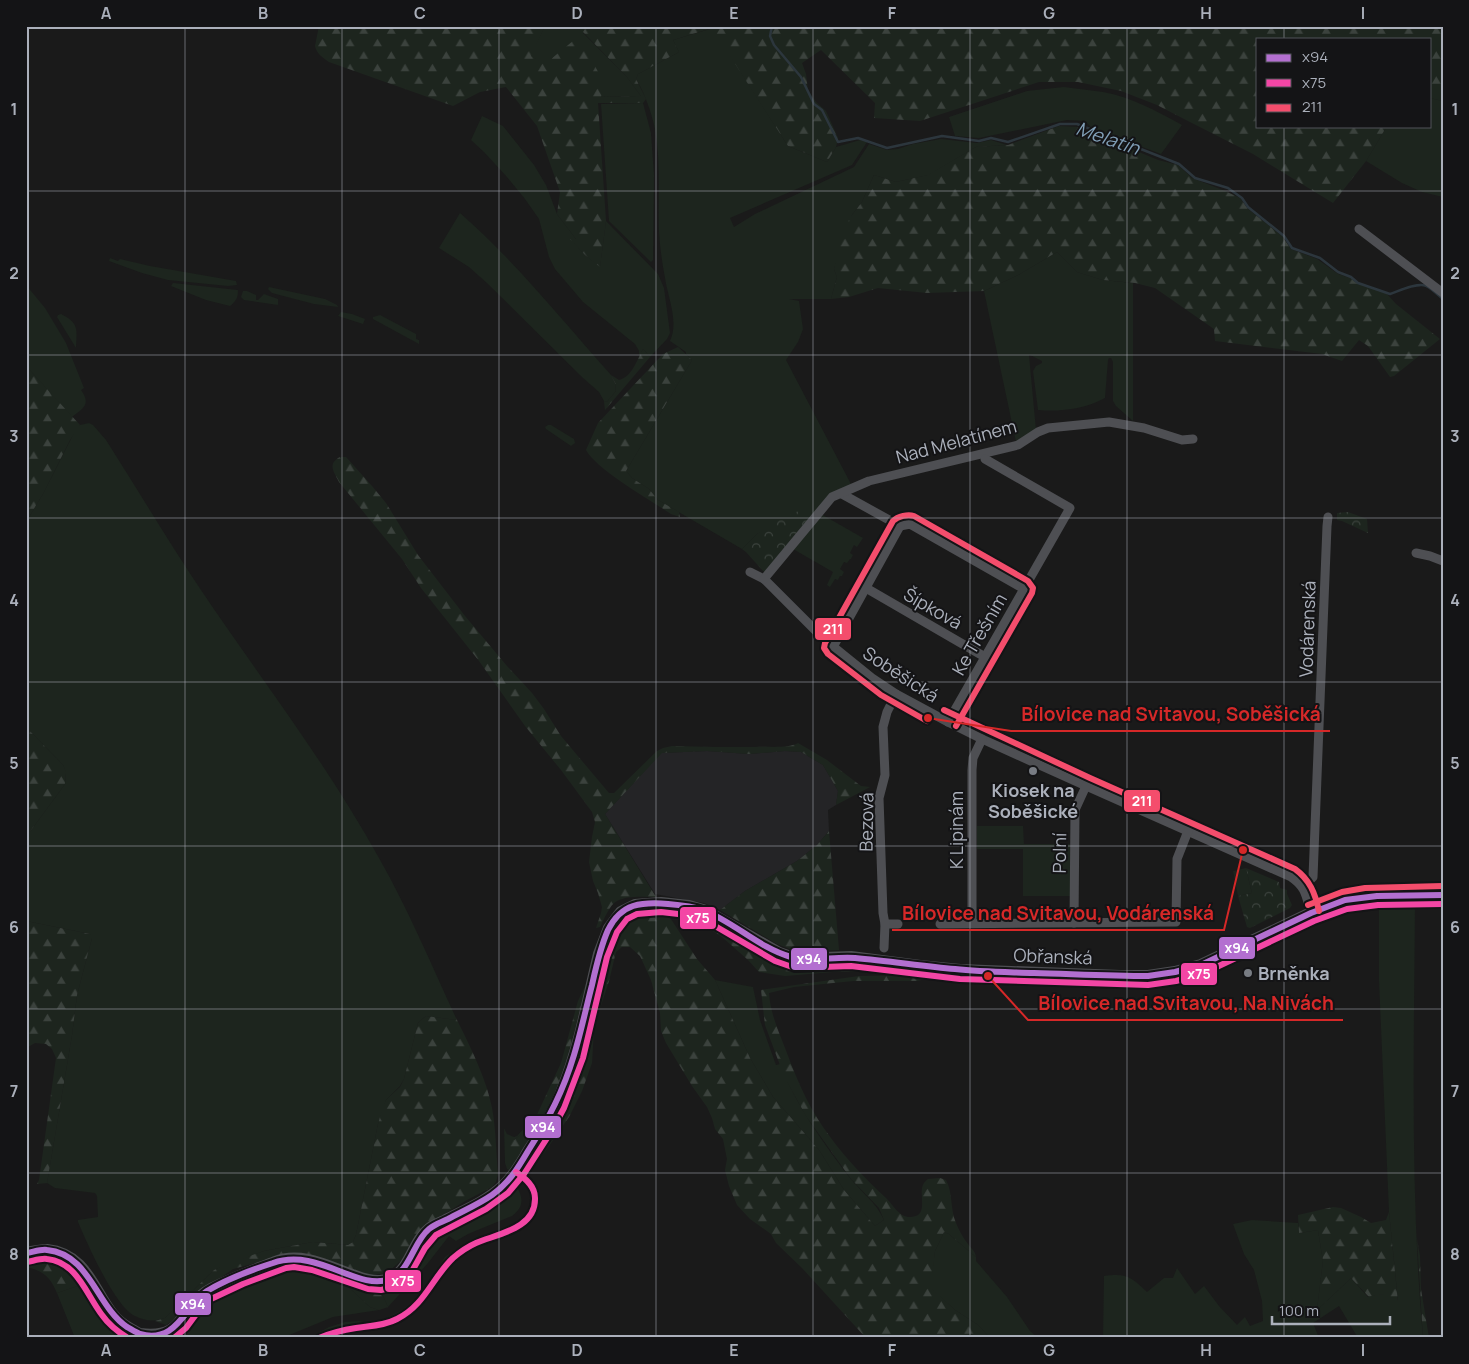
<svg xmlns="http://www.w3.org/2000/svg" width="1469" height="1364" viewBox="0 0 1469 1364" font-family="Manrope,sans-serif">
  <defs>
    <pattern id="forest-firs" width="22" height="20" patternUnits="userSpaceOnUse" patternTransform="scale(1.25)"><rect width="22" height="20" fill="#1d251e"/><path d="M5 1l3.5 6h-7zM16 11l3.5 6h-7z" fill="#3b423d"/></pattern>
    <pattern id="park-crowns" width="20" height="18" patternUnits="userSpaceOnUse" patternTransform="scale(1.25)"><rect width="20" height="18" fill="#1d251e"/><path d="M2 6a3 3 0 1 1 6 0M12 15a3 3 0 1 1 6 0" fill="none" stroke="#3b423d"/></pattern>
  </defs>
  <rect width="100%" height="100%" fill="#1a1a1a"/>
  <path fill="#242426" d="M707,751L749,754L785,751L801,752L823,765L838,791L836,805L828,810L829,831L817,845L797,861L745,891L720,910L704,903L655,894L605,814L661,753Z"/>
  <g fill="#1d251e">
    <path d="M545,26H587L583,33L627,77L641,96L600,97L530,56Z"/>
    <path d="M713,28L788,146L827,162L836,147L860,140L867,142L852,165L730,218L734,227L755,214L854,167L869,144L887,150L898,149L913,144L941,139L977,143L991,140L1007,145L976,147L929,175L896,182L874,175L862,202L852,215L834,269L837,277L831,299H789L799,301L803,329L798,342L786,360L852,486L757,534L742,549L658,500L649,489L632,478L626,471L692,360L686,354V352L670,341C679,322 668,298 665,278C662,263 660,247 659,232C658,198 661,163 655,129C651,111 645,94 636,79L638,74L679,52L673,40Z"/>
    <path d="M1064,87C1077,89 1090,90 1103,92C1131,97 1157,111 1182,125L1161,154L1092,128L1085,121L1067,120L979,138L955,136L949,117L1027,91Z"/>
    <path d="M1430,98L1443,101V197L1422,192L1402,183L1366,161L1387,126H1430Z"/>
    <path d="M643,103L651,133L654,175L653,260L651,262L609,221L601,104Z"/>
    <path d="M482,116L503,126L534,165L546,185L557,214L576,239H571L585,255L600,266L606,221L658,274L664,288L670,333L667,339L650,357L643,349L639,357V351L635,344L583,302L555,269L549,257L539,219L525,199L507,177L484,152L471,140Z"/>
    <path d="M460,213C516,262 562,320 611,375L615,383L616,391L607,402L604,401L599,392L583,378L488,284L469,267L439,248Z"/>
    <path d="M1057,252L1077,272L1103,280L1133,283V421L1116,406L1113,401V362L1111,358H1109L1108,360L1105,398C1085,409 1060,412 1038,410L1033,371L1036,366L1042,363V361C1037,359 1034,356 1029,355L1036,430L1016,442L984,291L1018,275Z"/>
    <path d="M110,258L118,261L120,259L150,266L236,281L237,285L228,286L168,280L142,273L109,261Z"/>
    <path d="M173,283L238,290C238,298 236,301 230,306L206,300L171,286Z"/>
    <path d="M26,285L45,308L66,343L84,388L81,390C91,404 84,408 72,417L26,366Z"/>
    <path d="M269,287L325,299L337,305L338,307L314,304L272,293L268,289Z"/>
    <path d="M243,291H247L256,295V300H258L264,294L278,299V305L244,300L241,297Z"/>
    <path d="M341,312L352,314L365,319L363,324L338,316Z"/>
    <path d="M61,314C79,323 77,329 76,348L57,317L58,315Z"/>
    <path d="M380,315L416,334V339L419,340V344L373,319V317Z"/>
    <path d="M89,423L93,425L106,440C138,490 168,541 201,590C261,679 327,764 379,858C408,909 431,964 456,1018V1020L426,1016L418,1023L404,1079L400,1086L386,1100L378,1124L356,1235L353,1242L348,1245L313,1242L264,1251L214,1270L165,1318C154,1322 145,1321 135,1316C115,1307 87,1243 78,1222V1220L98,1217L97,1196L95,1193L55,1188L47,1183L72,1035L77,995L92,938L90,934L26,921V837L65,784L66,773L63,765L26,727V522L44,492L77,427L80,425Z"/>
    <path d="M548,425H551L574,439L575,443L571,446L546,429L545,427Z"/>
    <path d="M821,514L863,538L857,547L854,545L850,553L853,555L851,559H850L847,563L844,562L840,569L844,572L842,576H840L838,580L835,579L830,587L827,585L833,572L793,549Z"/>
    <path d="M977,826H1023L1024,844H1070V896H1023V849H977Z"/>
    <path d="M1246,868L1252,893L1238,896L1233,871Z"/>
    <path d="M1415,902C1414,1047 1410,1193 1423,1338H1358L1339,1306L1313,1323L1319,1338H1103L1104,1276C1127,1273 1131,1277 1147,1292L1164,1278H1173L1177,1268L1195,1294L1204,1286L1219,1306L1237,1325L1245,1317L1250,1326L1263,1321L1262,1301L1254,1270L1244,1254L1233,1224L1252,1220L1298,1223L1299,1233L1318,1230L1323,1261L1317,1310L1351,1278L1368,1297C1380,1293 1388,1293 1398,1301L1389,1212L1379,981V903Z"/>
    <path d="M715,980L753,987L760,1020L776,1065L780,1064C796,1105 823,1143 850,1178C862,1193 876,1202 884,1220L875,1226L844,1190L819,1150L773,1097L750,1058Z"/>
    <path d="M536,1115C534,1125 522,1134 514,1140L519,1159L509,1170L507,1169L505,1163L504,1128L507,1134L514,1137L517,1136Z"/>
    <path d="M512,1186L517,1187C524,1199 523,1208 512,1216L468,1234L456,1241L449,1236L428,1263L388,1307L379,1288L399,1285L412,1271L421,1249L429,1241L489,1205Z"/>
    <path d="M944,1232L949,1234L976,1257V1261L1007,1297L1030,1331L1038,1338H990L978,1325L955,1310L930,1288L935,1251Z"/>
    <path d="M480,1235L463,1246L449,1260L424,1302L412,1312L400,1320L374,1326L355,1324L329,1331L315,1338H309L329,1327L345,1322L359,1321L368,1323L380,1321L402,1310L419,1296L445,1257L465,1243Z"/>
    <path d="M281,1266H297L339,1278L370,1307L379,1310L333,1317L282,1338H170C188,1328 197,1309 213,1297C228,1284 262,1273 281,1266Z"/>
    <path d="M83,1284L117,1332L129,1338H75L57,1293Z"/>
  </g>
  <g fill="url(#forest-firs)">
    <path d="M319,26H545L531,56L545,64L579,36L605,85L601,97L641,96L627,77L583,32L587,26H1443V101L1430,98V39H1258V126H1387L1366,161L1333,203L1253,154L1186,120L1157,105L1121,91L1078,82H1039L920,121L874,118L875,103L821,50L802,63L806,74L808,90L816,102L826,111L838,138L836,147L827,162L788,146L712,28L673,40L679,52L638,74L636,79L646,99L643,103H598L606,221L600,267L585,255L570,239H576L557,214L560,192L537,126L506,87L480,92L453,106L329,62C322,57 317,54 315,46Z"/>
    <path d="M1059,126L1079,127L1158,160L1178,165L1192,178L1225,191L1240,198L1248,209L1282,236L1291,249L1317,259L1338,274L1350,278L1358,284L1386,293L1396,304L1440,339L1394,376L1390,377L1368,346L1359,340L1342,361L1322,354L1215,341L1214,329L1155,288L1135,283L1103,280L1077,272L1057,252L1018,275L984,291L927,293L878,288L849,297L831,299L837,277L834,269L843,230L852,215L862,202L874,175L896,182L928,175L976,147L1008,145Z"/>
    <path d="M678,347L692,360L626,471L632,478L649,489L658,500L679,512L680,517L671,514C649,499 598,471 586,450L598,423L663,354Z"/>
    <path d="M643,349L650,357L605,410L604,401L607,402L616,391L615,383L611,375L619,380C632,377 637,360 643,349Z"/>
    <path d="M26,366L80,425L70,440L44,492L26,522Z"/>
    <path d="M340,457H346L372,486L386,503L418,555L465,616L507,666L532,693L544,709L561,736L609,793H614L657,751L663,748L672,746C700,747 727,747 755,747C768,746 787,749 798,743L827,760L861,786L870,787L836,805L838,791L823,765L801,752L785,751L749,754L707,751L662,753L605,814L656,897C644,897 628,895 617,901C609,905 604,920 600,927L596,928L601,913L602,907L598,893L593,881L589,862L592,837L595,822L592,812L561,770L525,726L479,661L421,588L402,559L339,482C334,472 327,464 340,457Z"/>
    <path d="M26,727L63,765L66,772L65,784L26,837Z"/>
    <path d="M829,831L839,950L793,952L790,949L777,944L720,910L745,891L797,861L817,845Z"/>
    <path d="M665,910L697,959L715,980L750,1058L773,1097L819,1150L844,1190L875,1226L884,1220L879,1208L851,1179L806,1116L784,1076L765,1025L761,990L859,976L925,975L926,979L917,981H853L794,987L769,993C770,1012 778,1030 785,1048C795,1075 806,1102 823,1127C840,1152 863,1177 886,1198C895,1207 901,1221 916,1216C927,1212 919,1193 923,1185C924,1182 926,1181 928,1179L940,1178L946,1180C953,1193 950,1209 956,1223C959,1230 963,1238 968,1244C971,1249 975,1250 976,1257L949,1234L944,1232L935,1251L931,1288L955,1310L978,1325L990,1338H866L802,1268L776,1243L771,1234L750,1219L737,1205L729,1186L725,1170L727,1159L723,1139L715,1129L712,1118L707,1107L692,1086L666,1043L661,1031L660,1013L651,980L640,956L630,947H622L616,952L609,981L594,1027L592,1063L582,1091L569,1117L544,1153L536,1162L534,1158L573,1089L611,940L623,923L633,915Z"/>
    <path d="M690,914L710,919L771,955L792,965L825,962L854,963L876,971L833,972L785,976L759,972L748,960L722,937L697,921Z"/>
    <path d="M26,921L90,934L92,935V938L77,995L72,1035L47,1183L37,1184L39,1180L56,1058L52,1049L46,1044L35,1043L26,1048Z"/>
    <path d="M587,982L563,1075L551,1105L517,1158L508,1153V1139L514,1140L520,1135L535,1119L561,1063L578,1001Z"/>
    <path d="M426,1016L456,1020V1018C469,1044 487,1080 492,1108C496,1129 496,1152 498,1174L496,1182L492,1187L465,1201L430,1223L404,1258L387,1273L372,1275L293,1253L233,1269L194,1296L173,1320L166,1325L155,1321L165,1318L214,1270L227,1264L264,1251L313,1242L348,1245L353,1242L356,1235L378,1124L383,1106L386,1100L400,1087L404,1079L418,1023Z"/>
    <path d="M1333,1207L1341,1208L1361,1217L1371,1223L1386,1220L1389,1212L1398,1302C1389,1294 1381,1293 1369,1297L1351,1278L1317,1310L1323,1261L1318,1230L1299,1233L1298,1215Z"/>
    <path d="M1417,1239L1420,1256L1421,1289L1429,1338H1423Z"/>
    <path d="M38,1259C64,1262 69,1260 83,1284L57,1293C51,1278 43,1270 26,1267V1260Z"/>
    <path d="M339,1278L363,1287L379,1288L388,1307L379,1310L370,1307Z"/>
  </g>
  <g fill="url(#park-crowns)">
    <path d="M830,496L765,573L746,552L742,549L757,534L773,523Z"/>
    <path d="M1348,512L1367,519L1368,533L1342,521L1337,520V513Z"/>
    <path d="M1246,868L1279,882L1280,888L1287,890V894L1292,905L1290,908L1250,928L1247,927L1238,896L1252,893Z"/>
  </g>
  <g fill="none" stroke-linecap="round" stroke-linejoin="round">
    <path stroke="#2c363d" stroke-width="2.5" d="M772,26L770,36L774,45L801,77L814,104L822,110L838,142L858,138L887,148L942,136L979,141L991,138L1008,142L1060,124H1077L1179,164L1195,178L1228,188L1242,198L1248,207L1284,236L1292,248L1320,258L1338,272L1351,277L1358,283L1390,294C1399,291 1418,282 1426,286C1432,289 1438,295 1443,299"/>
    <g stroke="#4e4f53" stroke-width="9">
      <path d="M1359,229L1443,293"/>
      <path d="M842,494L900,526L910,524L1024,589"/>
      <path d="M1416,553L1430,556L1443,561"/>
      <path d="M750,572L764,579L825,640L872,678L896,694L948,722L982,739L1086,786L1291,877C1306,887 1306,896 1311,913"/>
      <path d="M764,579L832,497L869,481L1018,445L1038,432L1048,428L1109,422L1144,428L1182,440L1193,439"/>
      <path d="M866,588L985,657"/>
      <path d="M833,647L900,526"/>
      <path d="M948,722L1070,508L985,459"/>
      <path d="M1303,887L1313,877L1327,526L1328,517"/>
      <path d="M972,923V770L973,758L982,739"/>
      <path d="M1074,923L1075,810L1086,786"/>
      <path d="M885,924H898"/>
      <path d="M940,924L1176,922L1177,859L1188,831"/>
      <path d="M884,948L885,924L883,913L879,798L885,775L883,727L887,712L896,694"/>
    </g>
    <path stroke="#4d4e52" stroke-width="12" d="M26,1253C33,1252 41,1250 47,1250C96,1255 95,1311 129,1328C133,1330 136,1333 140,1334C185,1340 179,1310 206,1292C224,1281 255,1270 275,1262C301,1252 327,1266 352,1275C361,1278 370,1282 380,1281C410,1279 410,1244 429,1229C433,1225 440,1223 444,1221C463,1211 486,1202 502,1187C514,1177 521,1163 529,1150C542,1131 555,1110 563,1088C580,1045 588,999 599,954L609,928L621,912L635,905L661,903L689,906L706,911L779,953L796,959L851,957L920,966L960,970L1120,976H1148L1175,972L1201,965L1311,913L1345,900L1377,896L1443,895"/>
    <defs>
      <path id="bus-1" d="M26,1253C33,1252 41,1249 47,1250C90,1254 96,1306 127,1327C129,1328 137,1333 140,1334C177,1344 184,1307 207,1291C227,1279 251,1270 273,1263C318,1247 358,1292 390,1279C411,1270 413,1242 429,1229C435,1224 442,1222 448,1219C463,1211 479,1204 492,1195C509,1183 518,1168 528,1151C549,1118 563,1092 574,1055C581,1032 586,1008 592,985C596,967 600,948 608,930C613,920 621,910 633,906C643,903 657,903 668,904C680,905 692,906 703,910C734,922 759,948 791,957C810,963 835,956 855,958C889,961 922,966 955,969C981,972 1007,972 1034,973C1072,974 1110,976 1148,976L1175,972L1201,965L1311,913L1345,900L1377,896L1443,895"/>
      <g id="bus-2">
        <path d="M27,1262C33,1261 41,1258 47,1259C77,1262 86,1294 102,1315C109,1325 118,1332 128,1338"/>
        <path d="M174,1338L186,1328L203,1305L211,1299L243,1284L286,1268L294,1267L312,1270L368,1289L381,1290L394,1287L403,1281L411,1273L425,1248L436,1235L486,1209L508,1193L524,1174L551,1132L564,1108L583,1058L607,957L617,932L627,919L637,914L661,912L687,915L703,919L775,961L795,968L851,966L960,979L1148,985L1176,981L1204,973L1314,921L1347,909L1378,905L1443,904"/>
        <path d="M319,1338C331,1333 343,1330 356,1328C369,1326 384,1326 397,1319C425,1305 432,1278 453,1258C460,1252 467,1247 476,1243C497,1234 536,1229 535,1198C535,1186 525,1178 516,1172"/>
      </g>
      <g id="bus-3">
        <path d="M944,710L1090,778L1295,869C1310,880 1315,893 1319,911"/>
        <path d="M927,721L881,695L828,654L824,648L825,643L893,521C898,516 908,514 914,516L1028,581L1033,588L1032,593L956,726"/>
        <path d="M1308,905L1342,892L1365,888L1443,886"/>
      </g>
    </defs>
    <use href="#bus-1" stroke="#141416" stroke-width="10"/>
    <use href="#bus-2" stroke="#141416" stroke-width="10"/>
    <use href="#bus-3" stroke="#141416" stroke-width="10"/>
    <use href="#bus-1" stroke="#b36fd0" stroke-width="6"/>
    <use href="#bus-2" stroke="#f346a5" stroke-width="6"/>
    <use href="#bus-3" stroke="#f44d6c" stroke-width="6"/>
  </g>
  <path fill="none" stroke="#abb0bb" stroke-width="1" stroke-opacity="0.55" d="M185,26V1338M342,26V1338M499,26V1338M656,26V1338M813,26V1338M970,26V1338M1127,26V1338M1284,26V39M1284,126V1338M26,191H1443M26,355H1443M26,518H1443M26,682H1443M26,846H1443M26,1009H1443M26,1173H1443"/>
  <g fill="#787c83" stroke="#141416" stroke-width="2">
    <circle cx="1033" cy="771" r="5"/>
    <circle cx="1248" cy="973" r="5"/>
  </g>
  <g text-anchor="middle" dominant-baseline="central" stroke-width="4" stroke-linejoin="round" paint-order="stroke">
    <g font-size="18" fill="#abb0bb" stroke="#141416">
      <text transform="translate(956 441) rotate(-15)">Nad Melatínem</text>
      <text transform="translate(933 608) rotate(30)">Šípková</text>
      <text transform="translate(1307 629) rotate(-88)">Vodárenská</text>
      <text transform="translate(979 634) rotate(-60)">Ke Třešním</text>
      <text transform="translate(901 674) rotate(33)">Soběšická</text>
      <text transform="translate(866 822) rotate(-89)">Bezová</text>
      <text transform="translate(956 830) rotate(-90)">K Lipinám</text>
      <text transform="translate(1059 853) rotate(-89)">Polní</text>
      <text transform="translate(1053 956) rotate(2)">Obřanská</text>
    </g>
    <g font-size="18" font-weight="bold" fill="#abb0bb" stroke="#141416">
      <text x="1033" y="790">Kiosek na<tspan x="1033" dy="21">Soběšické</tspan></text>
      <text x="1258" y="973" text-anchor="start">Brněnka</text>
    </g>
    <g font-size="19" font-style="italic" fill="#819fb7" stroke="#141416">
      <text transform="translate(1108 138) rotate(19)">Melatín</text>
    </g>
  </g>
  <path fill="none" stroke="#d62828" stroke-width="2" d="M928 718L1011 731H1330M1243 850L1224 930H892M988 976L1028 1020H1343"/>
  <g fill="#d62828" stroke="#141416" stroke-width="2">
    <circle cx="928" cy="718" r="5"/>
    <circle cx="1243" cy="850" r="5"/>
    <circle cx="988" cy="976" r="5"/>
  </g>
  <g font-size="19" text-anchor="middle" font-weight="bold" fill="#d62828" stroke="#141416" stroke-width="4" stroke-linejoin="round" paint-order="stroke">
    <text x="1171" y="721">Bílovice nad Svitavou, Soběšická</text>
    <text x="1058" y="920">Bílovice nad Svitavou, Vodárenská</text>
    <text x="1186" y="1010">Bílovice nad Svitavou, Na Nivách</text>
  </g>
  <g stroke="#141416" stroke-width="2">
    <rect x="814" y="617" width="38" height="24" rx="5" fill="#f44d6c"/>
    <rect x="1123" y="789" width="38" height="24" rx="5" fill="#f44d6c"/>
    <rect x="679" y="906" width="38" height="24" rx="5" fill="#f346a5"/>
    <rect x="1218" y="936" width="38" height="24" rx="5" fill="#b36fd0"/>
    <rect x="790" y="947" width="38" height="24" rx="5" fill="#b36fd0"/>
    <rect x="1180" y="962" width="38" height="24" rx="5" fill="#f346a5"/>
    <rect x="524" y="1115" width="38" height="24" rx="5" fill="#b36fd0"/>
    <rect x="384" y="1269" width="38" height="24" rx="5" fill="#f346a5"/>
    <rect x="174" y="1292" width="38" height="24" rx="5" fill="#b36fd0"/>
  </g>
  <g font-size="14" text-anchor="middle" font-weight="bold" fill="#fff">
    <text x="833" y="634">211</text>
    <text x="1142" y="806">211</text>
    <text x="698" y="923">x75</text>
    <text x="1237" y="953">x94</text>
    <text x="809" y="964">x94</text>
    <text x="1199" y="979">x75</text>
    <text x="543" y="1132">x94</text>
    <text x="403" y="1286">x75</text>
    <text x="193" y="1309">x94</text>
  </g>
  <rect width="1469" height="1364" fill="none" stroke="#141416" stroke-width="55"/>
  <rect x="1256" y="38" width="175" height="90" fill="#141416" stroke="#505258"/>
  <rect x="1266" y="54" width="25" height="8" fill="#b36fd0" stroke="#505258"/>
  <text x="1302" y="62" font-size="15" fill="#abb0bb">x94</text>
  <rect x="1266" y="79" width="25" height="8" fill="#f346a5" stroke="#505258"/>
  <text x="1302" y="88" font-size="15" fill="#abb0bb">x75</text>
  <rect x="1266" y="104" width="25" height="8" fill="#f44d6c" stroke="#505258"/>
  <text x="1302" y="112" font-size="15" fill="#abb0bb">211</text>
  <path d="M1272 1316v8h118v-8" fill="none" stroke="#abb0bb" stroke-width="2.5"/>
  <text x="1279" y="1316" font-size="15" fill="#abb0bb" stroke="#141416" stroke-width="4" paint-order="stroke">100 m</text>
  <rect x="28" y="28" width="1414" height="1308" fill="none" stroke="#abb0bb" stroke-width="2"/>
  <g font-size="16" text-anchor="middle" font-weight="bold" fill="#abb0bb">
    <text x="106" y="19">A</text>
    <text x="263" y="19">B</text>
    <text x="420" y="19">C</text>
    <text x="577" y="19">D</text>
    <text x="734" y="19">E</text>
    <text x="892" y="19">F</text>
    <text x="1049" y="19">G</text>
    <text x="1206" y="19">H</text>
    <text x="1363" y="19">I</text>
    <text x="14" y="115">1</text>
    <text x="1455" y="115">1</text>
    <text x="14" y="279">2</text>
    <text x="1455" y="279">2</text>
    <text x="14" y="442">3</text>
    <text x="1455" y="442">3</text>
    <text x="14" y="606">4</text>
    <text x="1455" y="606">4</text>
    <text x="14" y="769">5</text>
    <text x="1455" y="769">5</text>
    <text x="14" y="933">6</text>
    <text x="1455" y="933">6</text>
    <text x="14" y="1097">7</text>
    <text x="1455" y="1097">7</text>
    <text x="14" y="1260">8</text>
    <text x="1455" y="1260">8</text>
    <text x="106" y="1356">A</text>
    <text x="263" y="1356">B</text>
    <text x="420" y="1356">C</text>
    <text x="577" y="1356">D</text>
    <text x="734" y="1356">E</text>
    <text x="892" y="1356">F</text>
    <text x="1049" y="1356">G</text>
    <text x="1206" y="1356">H</text>
    <text x="1363" y="1356">I</text>
  </g>
</svg>
